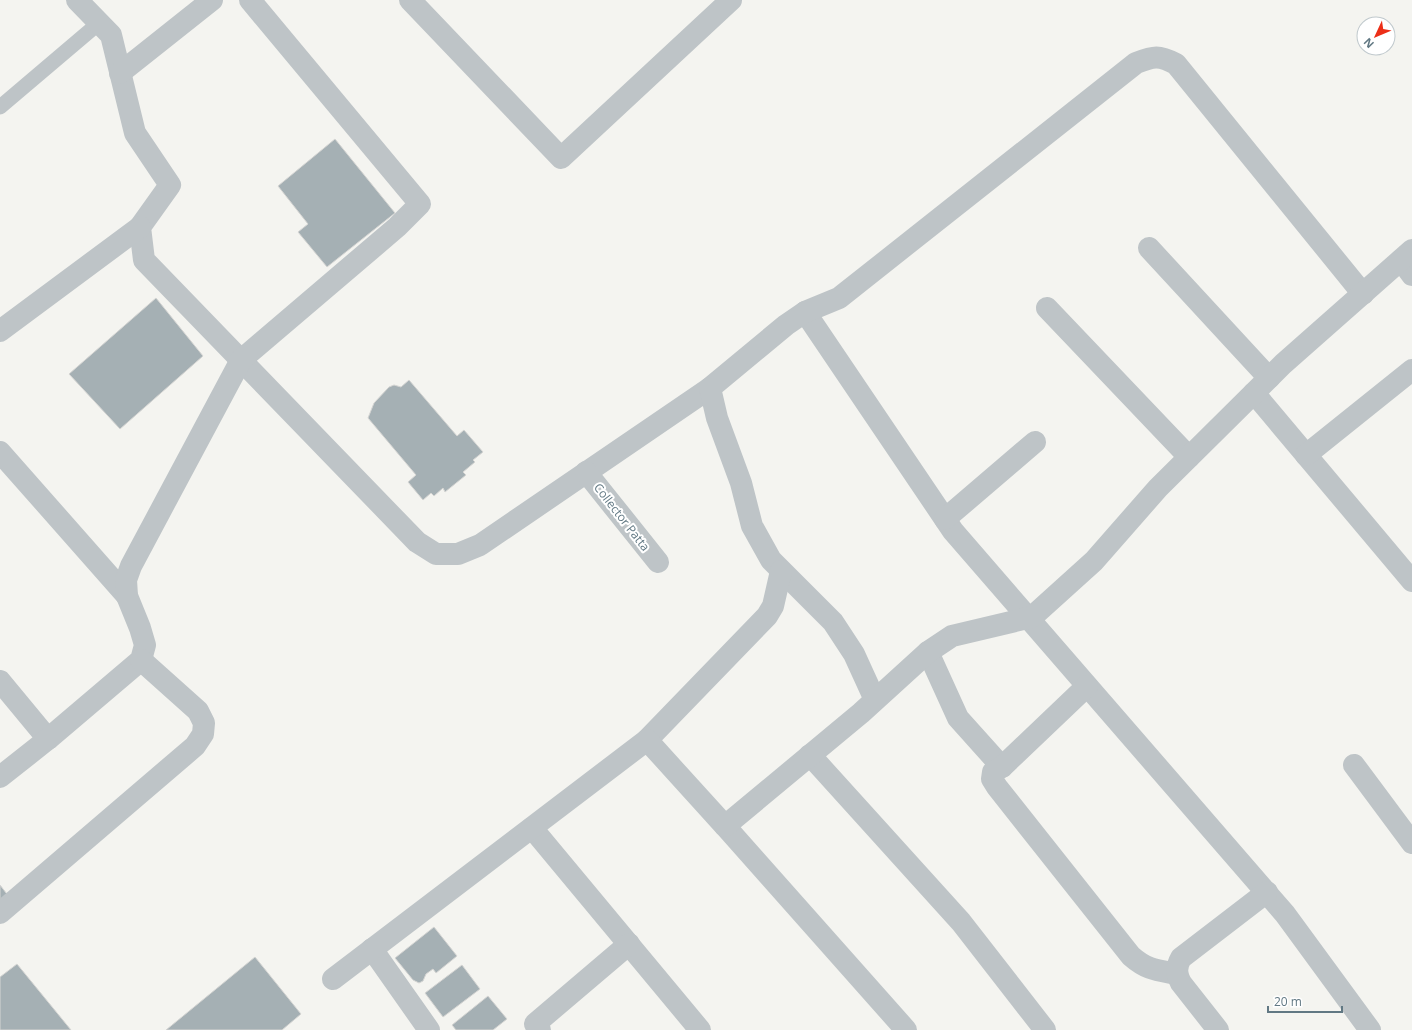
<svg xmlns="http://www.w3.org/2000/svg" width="1412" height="1030" viewBox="0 0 1412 1030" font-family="'Open Sans',sans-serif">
  <rect width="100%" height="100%" fill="#f4f4f0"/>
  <g fill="#a5b0b4" stroke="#d5d5d3">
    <path d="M335,139L395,213L327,267L298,232L308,224L278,186Z"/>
    <path d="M156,298L203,356L120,429L69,374Z"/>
    <path d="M409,380L457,436L464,430L483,452L473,460L475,462L463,472L466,475L445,492L443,488L434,496L431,493L423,500L408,482L416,475L368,418L374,403L389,387L394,385L401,387Z"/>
    <path d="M0,885L10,898L0,907Z"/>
    <path d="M434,927L457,956L436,973L433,969L426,974L423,981L419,983L413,980L395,958Z"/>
    <path d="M255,957L301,1014L282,1030H166Z"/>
    <path d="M17,964L71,1030H0V977Z"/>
    <path d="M462,965L480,989L443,1017L425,993Z"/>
    <path d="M488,996L507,1019L493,1030H456L452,1025Z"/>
  </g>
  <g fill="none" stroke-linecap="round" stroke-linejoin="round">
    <path stroke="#bec4c7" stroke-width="15" d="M0,107L99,23"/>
    <g stroke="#bec4c7" stroke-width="22">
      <path d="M77,0L111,35L135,133L170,185L140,227L144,260L417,542L436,554H458L480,545L710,388"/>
      <path d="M410,0L561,158L731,0"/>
      <path d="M120,73L212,0"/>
      <path d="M1149,248L1269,378"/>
      <path d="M1401,260L1412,275"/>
      <path d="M1047,308L1189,457"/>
      <path d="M805,312L953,531L1285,914L1370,1030"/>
      <path d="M0,331L140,227"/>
      <path d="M1254,393L1412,581"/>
      <path d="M0,452L127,596"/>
      <path d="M1306,455L1412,370"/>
      <path d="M586,472L658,562"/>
      <path d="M945,519L1035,442"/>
      <path d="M928,652L958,718L1002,767"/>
      <path d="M0,681L48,739"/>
      <path d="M1087,686L1002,767L993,772L992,779L997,787L1131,956C1147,970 1156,970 1177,974"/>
      <path d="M875,700L854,654L833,622L771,560L752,526L741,483L717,418L710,388L786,325L805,312L839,298L1136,63C1154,56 1159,55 1176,64L1363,294"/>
      <path d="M647,740L767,616L773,606L781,571"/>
      <path d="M810,755L961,922L1045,1030"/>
      <path d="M1354,765L1412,843"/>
      <path d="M0,777L48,739L141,660L145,645L140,628L127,596L126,580L131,566L241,360L397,227L420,204L250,0"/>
      <path d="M725,826L906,1030"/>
      <path d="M532,828L700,1030"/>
      <path d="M0,913L195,746L203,734L204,723L198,711L141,660"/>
      <path d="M372,949L429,1030"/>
      <path d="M333,979L647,740L725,826L861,713L928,652L952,636L1032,617L1094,561L1158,488L1283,364L1412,250"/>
      <path d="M540,1030L535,1024L629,944"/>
      <path d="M1218,1030L1181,983C1176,973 1176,967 1181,958L1267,892"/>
    </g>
  </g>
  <g text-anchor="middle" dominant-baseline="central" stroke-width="4" stroke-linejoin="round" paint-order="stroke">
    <g font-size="12" fill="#617883" stroke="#fff">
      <text transform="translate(622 517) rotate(52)">Collector Patta</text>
    </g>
  </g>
  <g transform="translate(1376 36) rotate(226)"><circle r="19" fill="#ffffff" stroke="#c0c9cd"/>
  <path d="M0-3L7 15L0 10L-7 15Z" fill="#ec2f18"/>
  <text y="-6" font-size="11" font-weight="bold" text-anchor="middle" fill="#617883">N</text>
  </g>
  <path d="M1268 1006v6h74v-6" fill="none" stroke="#617883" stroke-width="2"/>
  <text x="1274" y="1006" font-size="12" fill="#617883" stroke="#ffffff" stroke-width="3" paint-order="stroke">20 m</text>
</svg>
